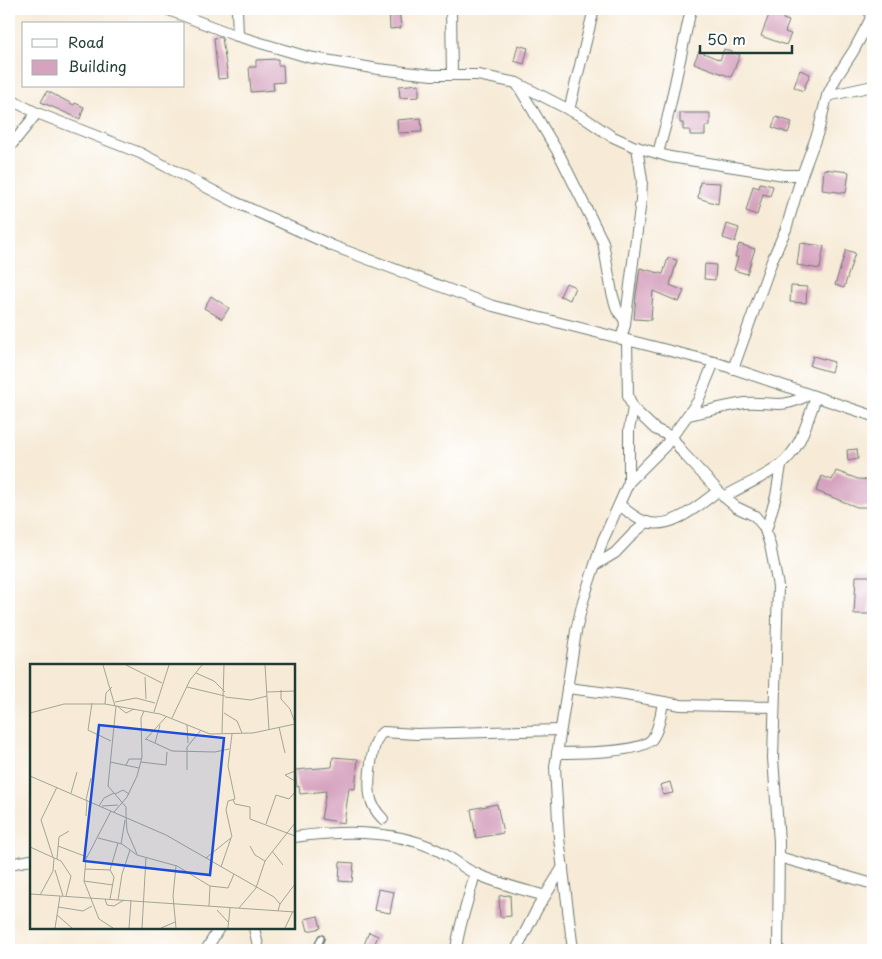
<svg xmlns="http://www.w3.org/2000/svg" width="882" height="959" viewBox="0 0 882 959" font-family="'Playpen Sans',sans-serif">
  <rect width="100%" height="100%" fill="#fff"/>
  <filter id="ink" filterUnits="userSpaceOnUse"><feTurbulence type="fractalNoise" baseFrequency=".02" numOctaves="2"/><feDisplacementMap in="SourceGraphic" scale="10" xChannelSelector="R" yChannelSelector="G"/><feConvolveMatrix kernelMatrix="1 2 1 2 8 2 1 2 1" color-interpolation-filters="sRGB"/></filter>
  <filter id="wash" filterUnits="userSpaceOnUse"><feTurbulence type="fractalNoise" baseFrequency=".0096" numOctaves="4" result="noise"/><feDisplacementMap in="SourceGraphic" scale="20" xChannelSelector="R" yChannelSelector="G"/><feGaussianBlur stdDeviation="1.12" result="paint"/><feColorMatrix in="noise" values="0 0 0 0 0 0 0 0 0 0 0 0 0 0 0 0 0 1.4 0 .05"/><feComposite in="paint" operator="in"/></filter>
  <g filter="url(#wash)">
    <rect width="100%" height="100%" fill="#f7ebd7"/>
    <g id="blocks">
      <g fill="#d6a3bf">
        <path d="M389,9H399L401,28L390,29Z"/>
        <path d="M770,12L784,16L783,19L789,21L785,32L791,34L786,45L761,36Z"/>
        <path d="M220,37L222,38L228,78L218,79L214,38Z"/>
        <path d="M518,45L528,48L524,64L514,61Z"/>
        <path d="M724,49L740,55L731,77L694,63L699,51L720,60Z"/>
        <path d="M278,59V65H283L284,82L273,83L274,90L251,92L249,67H256V60Z"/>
        <path d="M800,70L810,74L803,91L794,87Z"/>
        <path d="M419,84V97L400,98L399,86Z"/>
        <path d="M47,91L74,105L75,103L84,107L80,119L41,102Z"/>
        <path d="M680,113H710V126H705V135H690V130H683V123H680Z"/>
        <path d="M776,117L792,122L788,133L772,127Z"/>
        <path d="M421,118L422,132L398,133L397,120Z"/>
        <path d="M824,169L849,172L846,193L822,190Z"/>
        <path d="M700,182L720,183L718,204L698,198Z"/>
        <path d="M760,183L773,186L770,196L763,194L757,215L746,211L753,186L759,188Z"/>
        <path d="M727,224L739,228L735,242L723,238Z"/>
        <path d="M800,243L824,246L820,269L797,265Z"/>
        <path d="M739,244L755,249L747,274L734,270L738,257H735Z"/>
        <path d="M846,250L855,253L844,288L835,285Z"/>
        <path d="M668,258L677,260L670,285L684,291L679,302L653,291L651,320L634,319L636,295L640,268L663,274Z"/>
        <path d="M705,264L716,265L715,280L704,279Z"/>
        <path d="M566,283L575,287L570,300L560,296Z"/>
        <path d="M791,286L807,287L806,303L790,302Z"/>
        <path d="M211,296L229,308L222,319L204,308Z"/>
        <path d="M813,356L834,362L831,372L810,366Z"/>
        <path d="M857,449L858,459L848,461L847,450Z"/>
        <path d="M836,471L858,479L873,480V507H857L816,491L822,476L832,480Z"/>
        <path d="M856,576H871L869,614H854Z"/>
        <path d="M333,757L358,759L355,789L349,788L344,823L321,819L326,791L300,794L299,786L297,787L295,770L332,767Z"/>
        <path d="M670,782L673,793L663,795L660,785Z"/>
        <path d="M497,804L503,833L476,838L471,809Z"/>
        <path d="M340,862L354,863L352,882L339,881Z"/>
        <path d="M378,889L394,892L390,913L374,910Z"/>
        <path d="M510,895L511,916L500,917L499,896Z"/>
        <path d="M318,916L321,928L308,931L305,919Z"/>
        <path d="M369,932L378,936L372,950H362Z"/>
      </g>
    </g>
  </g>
  <g filter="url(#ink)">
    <use href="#blocks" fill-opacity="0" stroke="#6b7a6d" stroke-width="1"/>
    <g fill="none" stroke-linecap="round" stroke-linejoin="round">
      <defs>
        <path id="lane" d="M316,950L321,938"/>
        <g id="street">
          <path d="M166,9L234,35L308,57L378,69L432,75H478L517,83L583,117L611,136L633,146L670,157L784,175H802"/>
          <path d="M237,9L238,36"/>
          <path d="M451,9L452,75"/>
          <path d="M517,84L559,154L603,242L612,293L617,310L624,319L625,325L621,339"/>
          <path d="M827,96L873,86"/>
          <path d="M9,99L37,113L140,153L235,202L333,246L493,306L714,362L873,416"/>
          <path d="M569,110L594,9"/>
          <path d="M9,148L37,113"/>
          <path d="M658,153L667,120L691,9"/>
          <path d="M625,324L641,200L642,180L637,147"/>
          <path d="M627,341L628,396L633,408L655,429L672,437L683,453L724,497L736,507L755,516L764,527L770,545L778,586L773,758L779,842L778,950"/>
          <path d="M733,369L773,258L786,229L802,175L818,132L827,96L836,78L854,50L870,20L871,9"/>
          <path d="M688,415C707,411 726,406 745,403C757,402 768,404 780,404C791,404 800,399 809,395"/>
          <path d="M629,482V430L633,408"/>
          <path d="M724,497C742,486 763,478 779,466C801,450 807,421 816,397"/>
          <path d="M620,505C627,511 636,519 646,522C672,530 699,505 718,491"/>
          <path d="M766,531L776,496L781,465"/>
          <path d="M595,565L615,553L634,533L647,522"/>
          <path d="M567,688L625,695L681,705L774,707"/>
          <path d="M557,753C575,753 642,753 652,739C659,730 661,713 663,702"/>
          <path d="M383,819C377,813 371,804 370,795C368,781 371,740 383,732L416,734L560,730"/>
          <path d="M294,837C340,831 389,829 433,848C447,854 459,865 472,872C495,883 521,889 545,896"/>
          <path d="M779,857L873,884"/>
          <path d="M9,864L31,860"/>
          <path d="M254,928L259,950"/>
          <path d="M206,950L219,928"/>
          <path d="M456,950C459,924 469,899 475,873"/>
          <path d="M516,950L537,909L563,867"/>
          <path d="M573,950L559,838L555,767L576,631L583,601L603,540L629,482L665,446L698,401L714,362"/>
        </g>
      </defs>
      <use href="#lane" stroke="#6b7a6d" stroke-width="8"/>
      <use href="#street" stroke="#6b7a6d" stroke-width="12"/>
      <use href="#lane" stroke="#fff" stroke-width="5"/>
      <use href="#street" stroke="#fff" stroke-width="10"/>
    </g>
  </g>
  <g transform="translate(30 664)">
    <rect width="265" height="265" fill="#f7ebd7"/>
    <path fill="none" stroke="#a1a596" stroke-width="1" d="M73,1L85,42M96,1L132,19M235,1L239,66M166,9L184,17L195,28M115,13L116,35M157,23L195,32M251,26V35L260,45L265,59M237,28L265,27M195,33L221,36L237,32M85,38L106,34L125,39M62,39L58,66L81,77M75,40L76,29L82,23M86,42L78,122L96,143V153M87,42L96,49L104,45M124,48L139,1M0,49L34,40H75L130,50L180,70L223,69L265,60M194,49L207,57L212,69M142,54L160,16L172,1M157,61L158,79M249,63L255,89M192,69L194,1M116,75L142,87L185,88L199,85M115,76L136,53M125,79L130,61M80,98L109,104M111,98L136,101L137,88M96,101L99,95H112M157,106V83L171,66M265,107L255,111L265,117M0,112L136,171L244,233L250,240L248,247M41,129L47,108M85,130L93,126L99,130M56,136L61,114M203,136L205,140L220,143V155L265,172M69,142L74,134L84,129M72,142L88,141M81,147L56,195L54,217L69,255L83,264M84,148L97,133L107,112L112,93L111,54L114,47M56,152L57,136M96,153L97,167L107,190M236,160L246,131L259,135L265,128M68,174L92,180L107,191L147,202L180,222L198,224L204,210M91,180L95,156M28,182L57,193M220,182L225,191L235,197M0,183L31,197L41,212L36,232M242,187L253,201M23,193L11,156L27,123M176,194L202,173L196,146L198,137L205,135L198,102L202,70M27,195L29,173L39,167M191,203L201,174M55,205L80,206M25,206L33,232M54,217L83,221M0,230L265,248M10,231L23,207L24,194M75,235L77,241L84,242L94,236M80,235L84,213L80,206L88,179M88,236L92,210L100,186M250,240L265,220M179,242L180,222M28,243L53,247L62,242M209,244L226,224L235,197L265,159M187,246L198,258M27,251L42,264M25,264L30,232M99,264L101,236M112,264L116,193M131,264L145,258M146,264L143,232L146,202M198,264L200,244M255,264L263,247"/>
    <path fill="#1d4ed8" fill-opacity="0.15" stroke="#1d4ed8" stroke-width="2.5" d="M69,61L194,74L180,211L54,197Z"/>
    <rect width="265" height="265" fill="none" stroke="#1f3d34" stroke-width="2.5"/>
  </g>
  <rect width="882" height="959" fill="none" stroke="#fff" stroke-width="30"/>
  <rect x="22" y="22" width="162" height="65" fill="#ffffff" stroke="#a5b1ae"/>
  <rect x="32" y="39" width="25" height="8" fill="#ffffff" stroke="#a5b1ae"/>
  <text x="68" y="48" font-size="15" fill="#1f3d34">Road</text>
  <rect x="32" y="60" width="25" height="15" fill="#d6a3bf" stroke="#a5b1ae"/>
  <text x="68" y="72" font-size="15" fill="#1f3d34">Building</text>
  <path d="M700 45v8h92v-8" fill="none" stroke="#1f3d34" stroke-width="2.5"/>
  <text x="707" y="45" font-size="15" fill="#1f3d34" stroke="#ffffff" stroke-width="4" paint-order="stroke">50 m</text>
</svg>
